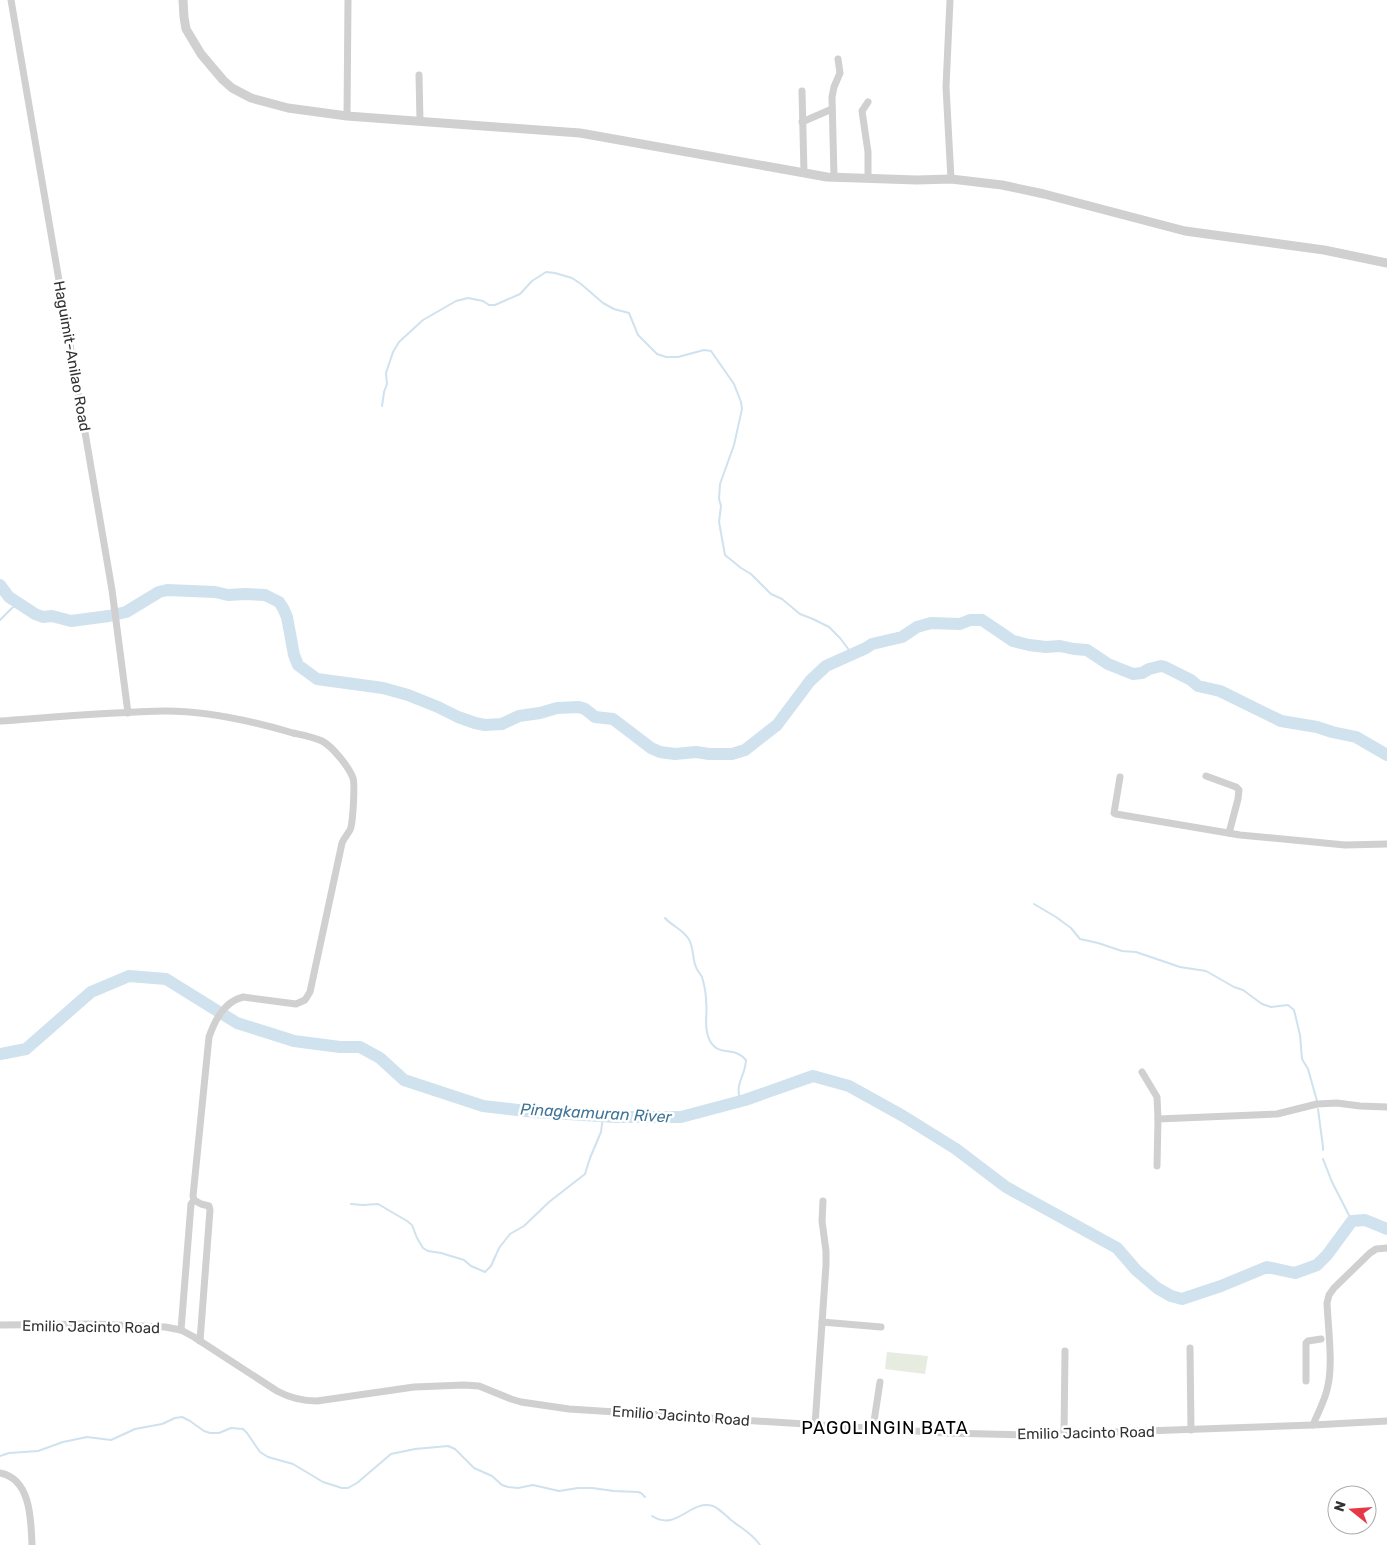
<svg xmlns="http://www.w3.org/2000/svg" width="1387" height="1545" viewBox="0 0 1387 1545" font-family="Rubik,sans-serif">
  <rect width="100%" height="100%" fill="#fff"/>
  <path fill="#e6ecdf" d="M887,1352L928,1356L925,1374L885,1369Z"/>
  <g fill="none" stroke-linecap="round" stroke-linejoin="round">
    <g stroke="#cfe2ee" stroke-width="2">
      <path d="M382,406L384,392L387,384L386,373L393,352L399,342L423,320L456,301L468,298L483,301L489,305H495L520,294L532,281L546,272L555,273L572,278L581,284L603,303L614,309L629,313L638,335L657,354L666,357H678L704,350L711,351L734,384L741,402L742,409L734,445L720,484L719,499L721,506L719,522L725,555L741,568L751,574L771,594L782,599L800,614L813,619L829,627L840,638L852,654"/>
      <path d="M0,620L12,608L20,603"/>
      <path d="M1034,904L1056,917L1071,928L1080,939L1098,943L1122,951L1136,952L1180,967L1206,971L1234,987L1243,990L1262,1004L1271,1007L1288,1005L1294,1010L1300,1035L1302,1059L1308,1069L1317,1101"/>
      <path d="M665,918C672,926 682,929 688,938C694,946 692,958 696,967C697,971 700,973 702,977C704,984 706,993 706,1000C708,1013 703,1028 710,1041C720,1058 733,1045 746,1060C745,1078 735,1081 740,1101"/>
      <path d="M1318,1109L1323,1147V1150"/>
      <path d="M1323,1159L1332,1182L1352,1221"/>
      <path d="M351,1204L363,1205L378,1204L407,1221L412,1225L417,1238L423,1248L428,1251L441,1253L464,1260L471,1266L485,1272L491,1266L499,1248L510,1234L524,1226L549,1202L585,1174L590,1158L601,1132L603,1116"/>
      <path d="M0,1456L9,1453L38,1451L63,1442L87,1437L111,1440L135,1429L162,1424L175,1418L182,1417L190,1421L204,1431L210,1433H219L231,1428L243,1429L247,1433L260,1452L268,1457L293,1464L323,1482L342,1488H348L357,1483L391,1454L415,1449L448,1446L455,1449L474,1468L492,1476L502,1485L508,1487L518,1488L533,1485L559,1491L578,1488H592L614,1491L638,1492L641,1493L645,1497"/>
      <path d="M652,1516C677,1532 690,1499 713,1506C720,1509 725,1515 731,1520C742,1529 751,1532 760,1545"/>
    </g>
    <g stroke="#cfe2ee" stroke-width="12">
      <path d="M0,585L9,597L35,614L43,617L52,616L71,621L109,616L126,612L159,592L167,590L215,592L228,595L245,594L265,595L279,602L283,608L287,617L294,655L298,665L317,679L383,688L408,695L438,707L458,717L475,723L485,725L502,724L519,716L540,713L557,708L579,707L585,709L595,717L613,719L651,748L660,752L675,754L696,752L709,754H732L745,750L777,725L810,681L826,666L866,648L872,644L902,637L917,627L931,623L960,624L970,620H982L1013,641L1029,645L1046,647L1060,646L1074,649L1087,650L1108,664L1133,674L1142,673L1149,669L1161,666L1165,667L1191,680L1198,686L1220,691L1281,721L1317,727L1332,732L1356,737L1387,755"/>
      <path d="M0,1054L26,1049L91,992L129,976L166,979L237,1023L294,1041L340,1047H360L380,1058L404,1080L483,1106L535,1112L616,1117H681L745,1100L813,1076L849,1086L903,1116L956,1149L1006,1187L1117,1248L1136,1270L1157,1288L1171,1296L1182,1299L1221,1286L1267,1267L1295,1273L1317,1265L1327,1255L1352,1221L1365,1220L1387,1229"/>
    </g>
    <g stroke="#d0d0d0" stroke-width="7">
      <path d="M11,0L112,590L128,713"/>
      <path d="M950,0L946,87L951,179"/>
      <path d="M419,75L420,121"/>
      <path d="M802,91L804,173"/>
      <path d="M868,102L862,111L868,152V178"/>
      <path d="M347,116L348,0"/>
      <path d="M802,122L832,109"/>
      <path d="M834,177L832,97L834,87L840,73L838,59"/>
      <path d="M0,721C55,717 111,712 166,711C208,711 252,721 293,733C302,735 313,737 322,741C332,746 349,767 353,778C355,785 353,824 350,830C347,835 344,838 342,843L310,992L305,1000L296,1004L243,997C224,1002 215,1020 209,1037L193,1196L194,1200L201,1204L209,1206L210,1210L200,1341"/>
      <path d="M1206,776L1236,787L1239,790L1238,799L1229,833"/>
      <path d="M1120,777L1114,813L1116,814L1240,835L1345,845L1387,844"/>
      <path d="M1142,1072L1157,1097L1158,1119"/>
      <path d="M1157,1166L1158,1119L1277,1114L1317,1104L1337,1103L1360,1106L1387,1107"/>
      <path d="M822,1322L881,1327"/>
      <path d="M0,1325L94,1324L165,1327L181,1330L194,1337L277,1391C290,1398 302,1401 317,1401L414,1387L464,1385L479,1386L511,1399L521,1402L569,1409L946,1433L1031,1435L1313,1425L1387,1421"/>
      <path d="M181,1330L191,1204L194,1200"/>
      <path d="M1190,1348L1191,1430"/>
      <path d="M1306,1381V1343L1308,1341L1321,1339"/>
      <path d="M815,1425L826,1265V1251L822,1221L823,1201"/>
      <path d="M1313,1425C1318,1412 1326,1399 1328,1385C1333,1364 1328,1326 1327,1303L1329,1295L1334,1288L1370,1253L1376,1249L1387,1248"/>
      <path d="M873,1428L880,1382"/>
      <path d="M1064,1434L1065,1351"/>
      <path d="M0,1473C31,1479 31,1520 32,1545"/>
    </g>
    <path stroke="#d0d0d0" stroke-width="9" d="M183,0L184,17L186,29L201,54L223,80L232,88L251,98L288,108L347,116L580,133L827,177L917,180L951,179L1002,185L1044,194L1185,231L1324,250L1387,263"/>
  </g>
  <g text-anchor="middle" dominant-baseline="central" stroke-width="5" stroke-linejoin="round" paint-order="stroke">
    <g font-size="15" fill="#333" stroke="#fff">
      <text transform="translate(72 356) rotate(80)">Haguimit-Anilao Road</text>
      <text transform="translate(91 1327) rotate(1)">Emilio Jacinto Road</text>
      <text transform="translate(681 1416) rotate(4)">Emilio Jacinto Road</text>
      <text transform="translate(1086 1433) rotate(-1)">Emilio Jacinto Road</text>
    </g>
    <g font-size="16" font-style="italic" fill="#3f7597" stroke="#fff">
      <text transform="translate(596 1113) rotate(3)">Pinagkamuran River</text>
    </g>
    <g font-size="18" letter-spacing="1" fill="#000" stroke="#fff">
      <text x="885" y="1428">PAGOLINGIN BATA</text>
    </g>
  </g>
  <g transform="translate(1352 1510) rotate(287)"><circle r="24" fill="#ffffff" stroke="#adadad"/>
  <path d="M0-4L9 19L0 12L-9 19Z" fill="#e63946"/>
  <text y="-8" font-size="14" font-weight="bold" text-anchor="middle" fill="#333333">N</text>
  </g>
</svg>
